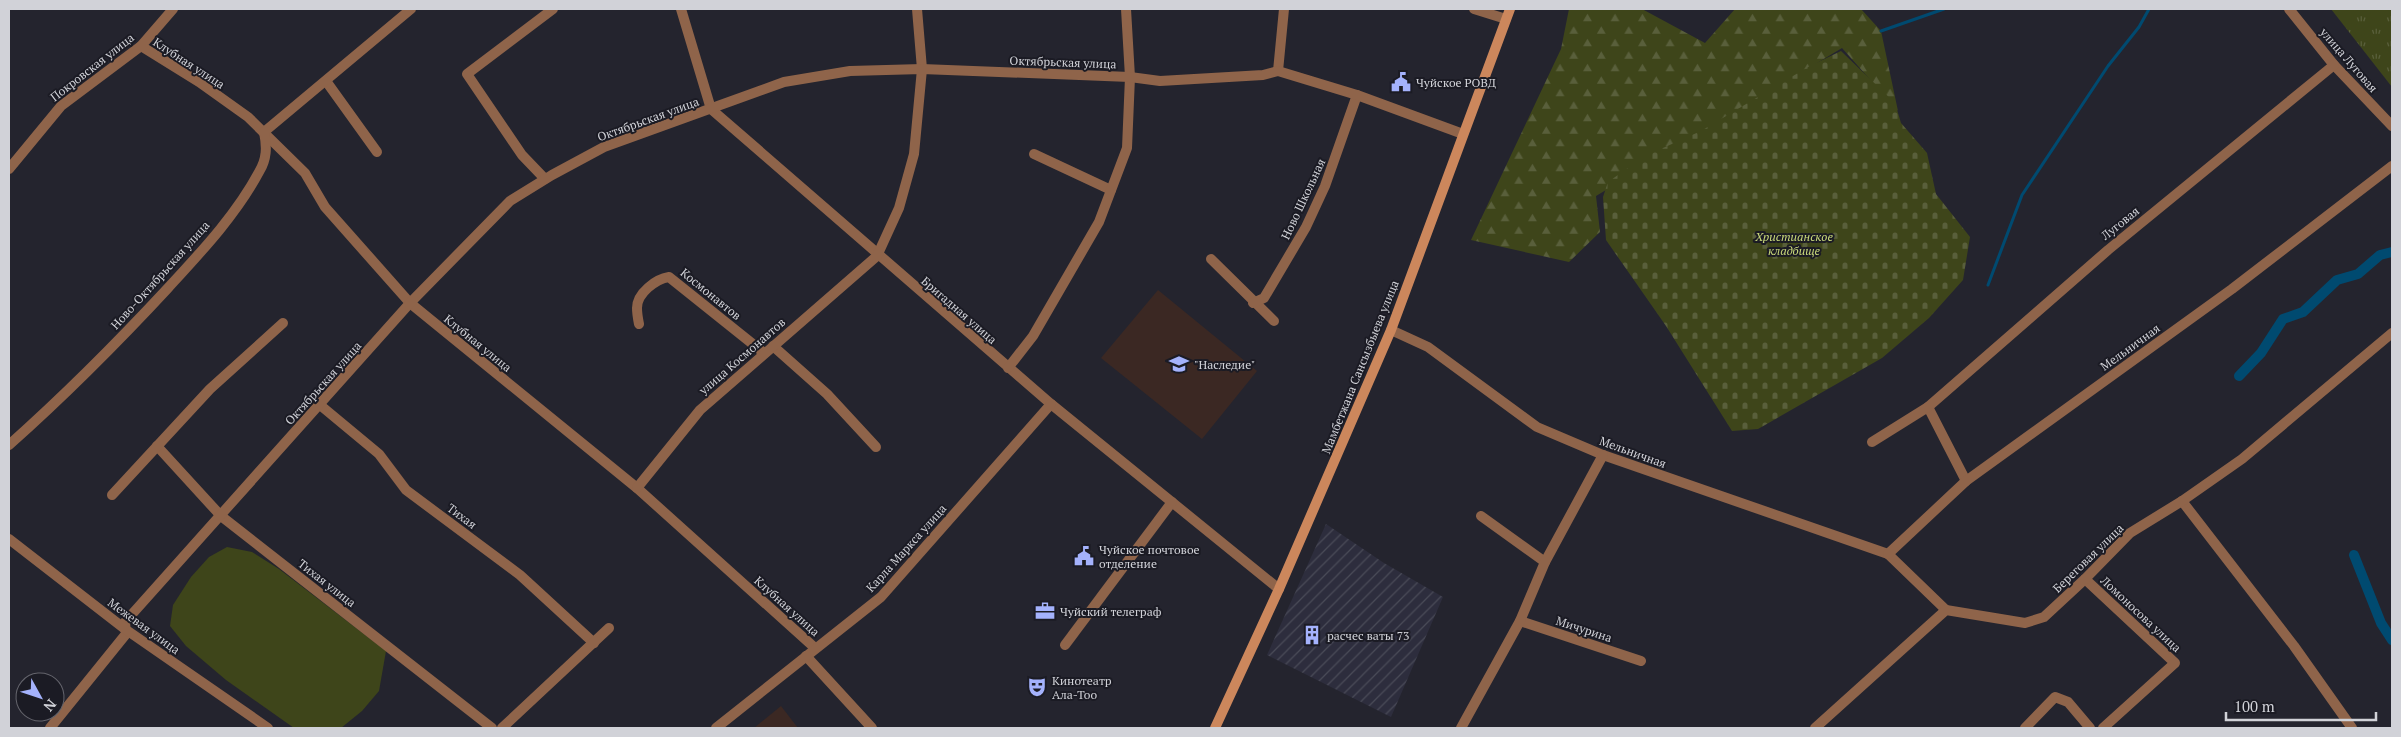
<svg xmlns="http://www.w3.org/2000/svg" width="2401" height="737" viewBox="0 0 2401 737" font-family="'PT Serif',serif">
  <defs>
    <pattern id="industrial-furrows" width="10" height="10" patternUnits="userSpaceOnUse" patternTransform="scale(1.25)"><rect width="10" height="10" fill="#2d2d3d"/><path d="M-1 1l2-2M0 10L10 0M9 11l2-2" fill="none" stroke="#4a4b58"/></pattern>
    <pattern id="forest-firs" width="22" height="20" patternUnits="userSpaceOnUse" patternTransform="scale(1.25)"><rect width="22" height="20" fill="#3e451a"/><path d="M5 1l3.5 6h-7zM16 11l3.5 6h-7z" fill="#595f3b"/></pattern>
    <pattern id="cemetery-stones" width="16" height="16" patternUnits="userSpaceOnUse" patternTransform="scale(1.25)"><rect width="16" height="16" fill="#3e451a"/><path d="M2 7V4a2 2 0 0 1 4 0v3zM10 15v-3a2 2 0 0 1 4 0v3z" fill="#595f3b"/></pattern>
    <pattern id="park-tufts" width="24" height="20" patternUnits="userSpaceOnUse" patternTransform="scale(1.25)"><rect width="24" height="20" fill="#3e451a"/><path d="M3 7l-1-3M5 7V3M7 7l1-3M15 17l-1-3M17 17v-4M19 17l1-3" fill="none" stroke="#595f3b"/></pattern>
  </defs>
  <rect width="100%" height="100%" fill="#24242e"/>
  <path fill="url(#industrial-furrows)" d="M1326,524L1384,563L1443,597L1391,717L1267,655Z"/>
  <g fill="#3b2823">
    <path d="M1158,290L1257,371L1202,439L1101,358Z"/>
    <path d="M781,706L798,728H754Z"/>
  </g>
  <path fill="#3e451a" d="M227,547L252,552L279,569L386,651L379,691L362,711L341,728H294L226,680L186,646L170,626L173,605L191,577L209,557Z"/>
  <path fill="url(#forest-firs)" d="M1569,9H1642L1705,43L1735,9H1861L1881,31L1898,111L1842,48L1596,196L1600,232L1569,262L1471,240L1561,49Z"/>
  <path fill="url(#cemetery-stones)" d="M1841,51L1895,103L1901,123L1927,153L1936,194L1970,237L1963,280L1929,318L1882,358L1758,429L1732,431L1666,326L1606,240L1603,197L1608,182L1645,156L1701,131L1808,67Z"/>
  <path fill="url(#park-tufts)" d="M2331,9H2392V87Z"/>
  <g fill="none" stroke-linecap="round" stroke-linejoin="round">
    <g stroke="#004a70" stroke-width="3">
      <path d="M1881,31L1944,9"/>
      <path d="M1988,285L2022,195L2108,66L2139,27L2149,9"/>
    </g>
    <g stroke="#004a70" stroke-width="10">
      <path d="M2239,376L2261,353L2283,319L2303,312L2337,280L2358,274L2380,255L2392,252"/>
      <path d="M2354,555L2381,623L2392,640"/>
    </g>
    <g stroke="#8f644a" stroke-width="10">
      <path d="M681,9L711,109L1051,404L1279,589"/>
      <path d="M1474,9L1506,19"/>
      <path d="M2289,9L2334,65L2392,126"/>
      <path d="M141,46L199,82L248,117L305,173L325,207L410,303L637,488L815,648"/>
      <path d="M1278,71L1284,9"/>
      <path d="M326,81L377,152"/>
      <path d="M1034,154L1111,190"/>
      <path d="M545,179L522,155L467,74L553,9"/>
      <path d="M1211,259L1274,321"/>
      <path d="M1253,303L1264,298L1306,227L1325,186L1357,95"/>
      <path d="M639,324C638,319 637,313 637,308C637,293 656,279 669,277L764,353"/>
      <path d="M1391,330L1428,347L1537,427L1603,455L1888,554L1946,610"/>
      <path d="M773,346L827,394L876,447"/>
      <path d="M1008,368L1033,336L1099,222L1127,148L1130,77L1126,9"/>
      <path d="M320,405L379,454L406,490L520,575L594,643"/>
      <path d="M1928,407L1966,481"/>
      <path d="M1872,442L1928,407L2108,250L2334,65"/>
      <path d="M9,445C64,396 117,343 168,288C201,252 236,215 259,172C267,159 267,147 264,132L411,9"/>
      <path d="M157,446L221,516L492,728"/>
      <path d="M637,488L700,410L877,256L899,208L914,154L922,69L917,9"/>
      <path d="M112,495L210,389L283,323"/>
      <path d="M2182,501L2294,646L2352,728"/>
      <path d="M1481,516L1545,562"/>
      <path d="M1888,554L1966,481L2232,289L2392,166"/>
      <path d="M2085,579L2175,663L2103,728"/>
      <path d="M1520,621L1641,661"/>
      <path d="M1065,645L1172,502"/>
      <path d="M806,656L872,728"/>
      <path d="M50,728L126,634L125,622L410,303L510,201L552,175L604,147L784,82L850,71L922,69L1130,77L1160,81L1263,75L1278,71L1357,95L1463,134"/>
      <path d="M502,728L609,628"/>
      <path d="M716,728L881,597L1051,404"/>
      <path d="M1461,728L1520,621L1545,562L1603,455"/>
      <path d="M1815,728L1946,610L2025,623L2044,617L2085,579L2130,533L2182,501L2242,459L2392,333"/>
      <path d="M2025,728L2055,697L2068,702L2090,728"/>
    </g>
    <g stroke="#8f644a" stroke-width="10">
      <path d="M9,169L61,106L141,46L173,9"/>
      <path d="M9,539L125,629L268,728"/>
    </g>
    <path stroke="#cc875c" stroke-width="10" d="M1215,728L1279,589L1391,330L1510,9"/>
  </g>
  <defs>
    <symbol id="civic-bare" viewBox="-9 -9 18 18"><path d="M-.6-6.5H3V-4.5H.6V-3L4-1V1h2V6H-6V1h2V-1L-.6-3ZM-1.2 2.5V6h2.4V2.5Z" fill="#a4b2fc" stroke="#1b1b24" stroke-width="2.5" paint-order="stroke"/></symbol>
    <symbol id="school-bare" viewBox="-9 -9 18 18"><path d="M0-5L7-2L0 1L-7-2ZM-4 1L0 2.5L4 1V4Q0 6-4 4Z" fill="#a4b2fc" stroke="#1b1b24" stroke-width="2.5" paint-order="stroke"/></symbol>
    <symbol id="office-bare" viewBox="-9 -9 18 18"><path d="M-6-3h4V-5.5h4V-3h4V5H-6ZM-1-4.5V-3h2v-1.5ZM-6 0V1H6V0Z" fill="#a4b2fc" stroke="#1b1b24" stroke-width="2.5" paint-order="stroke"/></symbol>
    <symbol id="building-bare" viewBox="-9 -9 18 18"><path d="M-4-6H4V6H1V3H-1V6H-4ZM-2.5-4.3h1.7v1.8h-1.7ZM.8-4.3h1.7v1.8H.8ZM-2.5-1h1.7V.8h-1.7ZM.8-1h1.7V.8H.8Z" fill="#a4b2fc" stroke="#1b1b24" stroke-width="2.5" paint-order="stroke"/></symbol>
    <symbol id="theatre-bare" viewBox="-9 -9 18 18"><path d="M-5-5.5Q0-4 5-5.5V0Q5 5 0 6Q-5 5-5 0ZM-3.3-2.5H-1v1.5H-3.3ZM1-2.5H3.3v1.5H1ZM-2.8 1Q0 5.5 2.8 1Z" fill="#a4b2fc" stroke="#1b1b24" stroke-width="2.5" paint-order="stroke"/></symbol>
  </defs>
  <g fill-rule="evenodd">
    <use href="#civic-bare" x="1387" y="68" width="28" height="28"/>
    <use href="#school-bare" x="1165" y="350" width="28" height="28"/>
    <use href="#civic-bare" x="1070" y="542" width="28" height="28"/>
    <use href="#office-bare" x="1031" y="597" width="28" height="28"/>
    <use href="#building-bare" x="1298" y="621" width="28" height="28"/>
    <use href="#theatre-bare" x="1023" y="673" width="28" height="28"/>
  </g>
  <g text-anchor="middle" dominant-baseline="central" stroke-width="4" stroke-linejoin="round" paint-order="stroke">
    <g font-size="12" fill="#d1d2d8" stroke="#1b1b24">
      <text transform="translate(2349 60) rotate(49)">улица Луговая</text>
      <text transform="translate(1063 62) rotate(2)">Октябрьская улица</text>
      <text transform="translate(189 63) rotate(33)">Клубная улица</text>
      <text transform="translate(92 67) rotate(-38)">Покровская улица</text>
      <text transform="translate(648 119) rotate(-20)">Октябрьская улица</text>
      <text transform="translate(1303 199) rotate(-65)">Ново Школьная</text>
      <text transform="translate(2120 223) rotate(-39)">Луговая</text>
      <text transform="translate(160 275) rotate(-48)">Ново-Октябрьская улица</text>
      <text transform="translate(711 294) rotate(39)">Космонавтов</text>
      <text transform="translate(959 310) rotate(41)">Бригадная улица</text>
      <text transform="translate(478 343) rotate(39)">Клубная улица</text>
      <text transform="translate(2130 347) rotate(-36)">Мельничная</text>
      <text transform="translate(742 356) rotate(-41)">улица Космонавтов</text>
      <text transform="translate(1360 367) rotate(-68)">Мамбетжана Сансызбыева улица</text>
      <text transform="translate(323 383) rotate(-48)">Октябрьская улица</text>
      <text transform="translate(1633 452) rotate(20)">Мельничная</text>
      <text transform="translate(462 516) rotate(37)">Тихая</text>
      <text transform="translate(906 548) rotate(-48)">Карла Маркса улица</text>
      <text transform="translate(2088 558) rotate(-44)">Береговая улица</text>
      <text transform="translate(327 583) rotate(38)">Тихая улица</text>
      <text transform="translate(787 606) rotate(42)">Клубная улица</text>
      <text transform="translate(2141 614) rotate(43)">Ломоносова улица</text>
      <text transform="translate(144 626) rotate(36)">Межевая улица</text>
      <text transform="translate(1584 629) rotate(18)">Мичурина</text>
    </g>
    <g font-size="12" fill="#d1d2d8" stroke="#1b1b24" text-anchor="start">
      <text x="1416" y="82">Чуйское РОВД</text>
      <text x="1194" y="364">"Наследие"</text>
      <text x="1099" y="549">Чуйское почтовое<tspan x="1099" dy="14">отделение</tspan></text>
      <text x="1060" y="611">Чуйский телеграф</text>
      <text x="1327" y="635">расчес ваты 73</text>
      <text x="1052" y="680">Кинотеатр<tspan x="1052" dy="14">Ала-Тоо</tspan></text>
    </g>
    <g font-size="12" font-style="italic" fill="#cada7b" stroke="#1b1b24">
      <text x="1794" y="236">Христианское<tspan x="1794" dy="14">кладбище</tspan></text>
    </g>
  </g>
  <rect width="2401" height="737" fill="none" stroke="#d1d2d8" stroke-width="20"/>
  <g transform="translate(40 697) rotate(130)"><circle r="24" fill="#1b1b24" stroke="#64646c"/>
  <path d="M0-4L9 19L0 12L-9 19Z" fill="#a4b2fc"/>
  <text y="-8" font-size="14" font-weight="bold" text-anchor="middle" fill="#d1d2d8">N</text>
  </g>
  <path d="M2226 712v8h150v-8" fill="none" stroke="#d1d2d8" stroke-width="2.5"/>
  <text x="2234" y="712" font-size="15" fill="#d1d2d8" stroke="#1b1b24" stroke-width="4" paint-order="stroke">100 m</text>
</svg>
